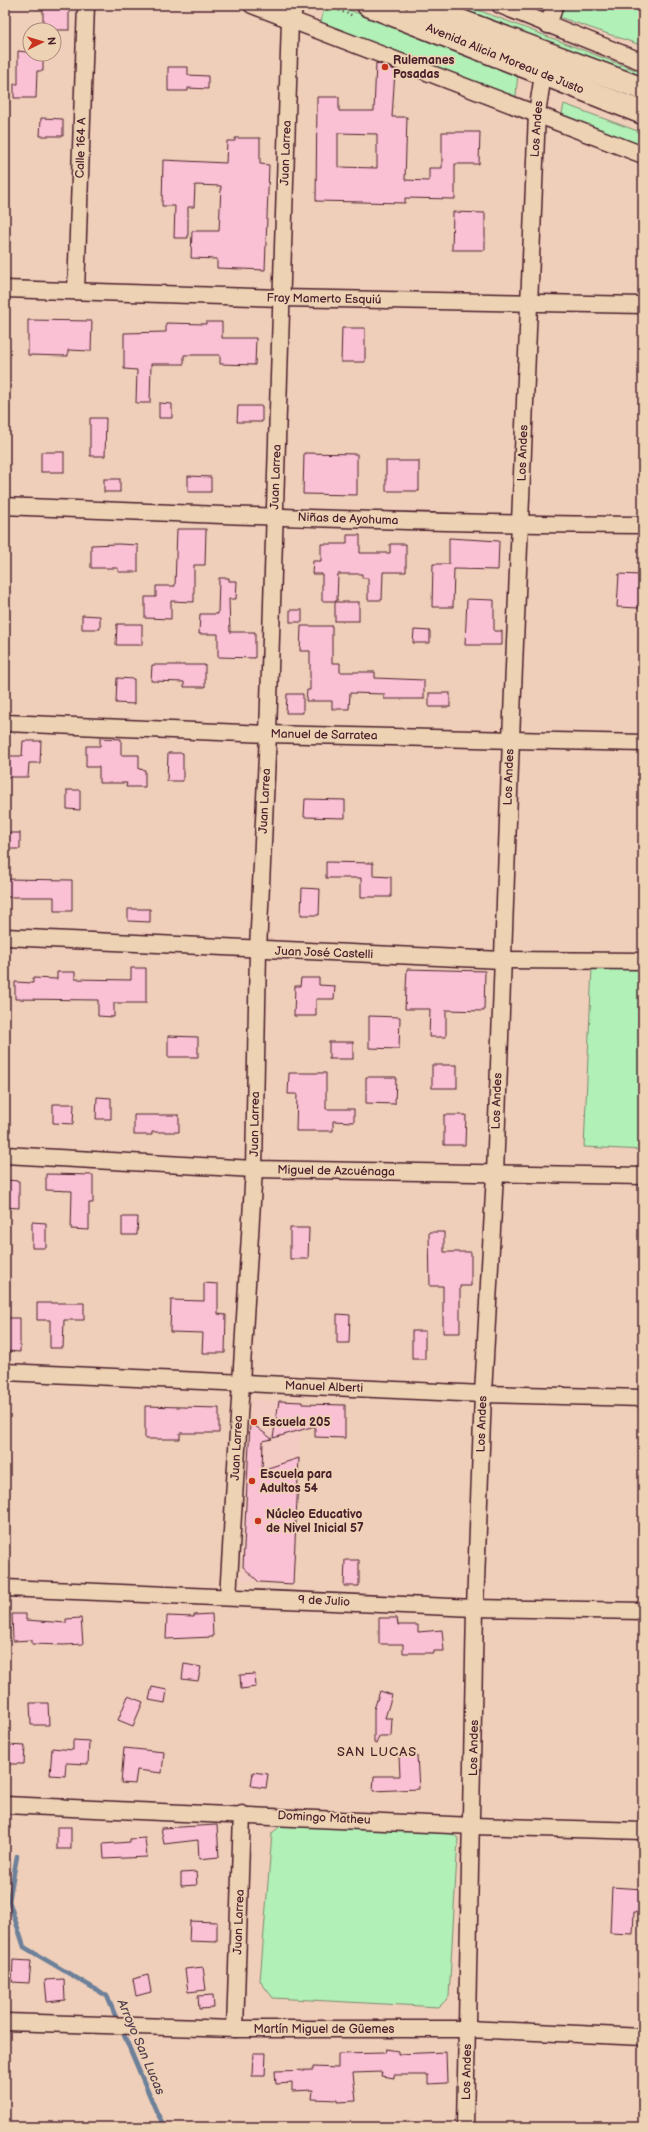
<svg xmlns="http://www.w3.org/2000/svg" width="648" height="2132" viewBox="0 0 648 2132" font-family="'Balsamiq Sans',sans-serif">
  <rect width="100%" height="100%" fill="#f0cfba"/>
  <filter id="ink" filterUnits="userSpaceOnUse"><feTurbulence type="fractalNoise" baseFrequency=".025" numOctaves="2"/><feDisplacementMap in="SourceGraphic" scale="8" xChannelSelector="R" yChannelSelector="G"/><feConvolveMatrix kernelMatrix="1 2 1 2 8 2 1 2 1" color-interpolation-filters="sRGB"/></filter>
  <g filter="url(#ink)">
    <path fill="#f3cbc2" d="M251,1400L302,1402L293,1584L242,1581Z"/>
    <g fill="#b1f0b6" stroke="#7e8870">
      <path d="M325,5H336L518,73L515,107L319,30Z"/>
      <path d="M437,5H465L643,73V83Z"/>
      <path d="M524,5H643V46Z"/>
      <path d="M564,104L643,133V156L560,123Z"/>
      <path d="M592,967L643,970V1150L584,1147Z"/>
      <path d="M285,1822L444,1828L458,1838L449,1997L439,2007L273,1998L260,1981L272,1833Z"/>
    </g>
    <g fill="none" stroke-linecap="round" stroke-linejoin="round">
      <g stroke="#6c8099" stroke-width="4.5">
        <path d="M17,1856L9,1901L24,1947L107,1996L118,2022"/>
        <path d="M121,2028L157,2113L165,2127"/>
      </g>
    </g>
    <g fill="#fac1d4" stroke="#4a1f2b" fill-rule="evenodd">
      <rect x="43" y="5" width="26" height="25"/>
      <path d="M18,51L43,54V71H37L36,98H14V84H18Z"/>
      <path d="M376,63L395,70L392,117H407L405,180L429,181V168H442V132H480L479,164H455V199L405,198V203L316,201L317,97H339V111H374ZM338,133L377,134V168L338,167Z"/>
      <path d="M168,67H188V75L208,76V89L188,88V91H168Z"/>
      <path d="M41,118L63,119V136H40Z"/>
      <path d="M235,138H260V164L269,165L265,270L217,268V259L191,258L192,231H219L221,186L195,185L194,207H188V238H174L175,206H162L163,160L226,163L227,141H235Z"/>
      <path d="M453,212L485,213V250H452Z"/>
      <path d="M28,320L92,321L91,351L68,350V356L28,355Z"/>
      <path d="M206,322H222V338H256L255,365L220,364V355H184V364H151L150,403H136L137,370L124,369V333L166,332V323L206,324Z"/>
      <path d="M342,328H365V362H341Z"/>
      <path d="M159,403L172,404V418H159Z"/>
      <path d="M238,406H262V422H237Z"/>
      <path d="M90,418H106L105,456H90Z"/>
      <rect x="41" y="452" width="23" height="20"/>
      <path d="M304,453L357,454V495L303,494Z"/>
      <rect x="386" y="461" width="33" height="30"/>
      <path d="M188,476L211,477V492H188Z"/>
      <rect x="104" y="479" width="16" height="13"/>
      <path d="M177,529H206L205,565H194V602L171,601V619L145,618V597H156V586H175Z"/>
      <path d="M347,535H360V553H390V544H406V572H383L382,600H368V578H362V574H338L337,601H322V574H312L313,561H321V544H347Z"/>
      <path d="M449,538L499,541L498,570L454,569L453,607H432L433,564H449Z"/>
      <path d="M118,544L138,545V572H118V568H91V545Z"/>
      <path d="M619,574L640,575L639,608L617,607Z"/>
      <path d="M219,578H229V581H237L236,599H229L230,632H255V658L218,657V634H199L200,614H218Z"/>
      <path d="M467,599L494,600V631H502V645H465Z"/>
      <rect x="335" y="602" width="24" height="19"/>
      <rect x="290" y="610" width="12" height="12"/>
      <path d="M82,615L100,616V629H82Z"/>
      <path d="M117,624H142V645H116Z"/>
      <path d="M301,626H332V663H340V672H375V678L424,680V699H384V694L350,693L349,709H332V701H306L307,690H310V651H300Z"/>
      <path d="M414,630L430,631V643H413Z"/>
      <path d="M152,665H205V687H184V682L151,681Z"/>
      <path d="M117,678L134,679V704L116,703Z"/>
      <rect x="429" y="693" width="21" height="14"/>
      <path d="M287,694H303V713H286Z"/>
      <path d="M100,738L121,739V755H139V769L145,770V787H126L127,783H99V767H86V746H100Z"/>
      <path d="M23,741H41L40,763H29L28,777H5V756H22Z"/>
      <path d="M168,753H183V781H167Z"/>
      <path d="M67,790H80V810L67,809Z"/>
      <path d="M305,799L345,800V818L304,817Z"/>
      <rect x="5" y="833" width="15" height="16"/>
      <path d="M326,862L373,863V876L391,877V897H361V878H326Z"/>
      <path d="M5,879L72,880V911H54V897H5Z"/>
      <path d="M302,888L320,889L319,915H301Z"/>
      <path d="M128,909H150V922L128,921Z"/>
      <path d="M131,968H146V1003H114V1017L98,1016V1000L15,999V982L33,983V978L57,979V972H75V979L131,980Z"/>
      <path d="M407,969L485,971L484,1011L446,1010V1037H429L430,1009H405Z"/>
      <path d="M301,978H319V985L335,986L334,999H316V1016H294L295,986H300Z"/>
      <path d="M369,1016L400,1017L399,1049L369,1048Z"/>
      <path d="M168,1036L198,1037V1057H168Z"/>
      <rect x="329" y="1042" width="24" height="17"/>
      <rect x="432" y="1065" width="25" height="23"/>
      <path d="M289,1073H326V1109H354V1122L333,1121V1131H296L297,1094H288Z"/>
      <path d="M366,1077H396L395,1104L366,1103Z"/>
      <path d="M97,1097L111,1098V1119H96Z"/>
      <path d="M53,1104H74L73,1124L53,1123Z"/>
      <path d="M134,1115H179V1132H152V1135H134Z"/>
      <path d="M444,1115H466L465,1145H444Z"/>
      <path d="M46,1174L93,1175V1203H89V1230L71,1229L72,1191L46,1190Z"/>
      <path d="M5,1180L19,1181V1208L5,1207Z"/>
      <path d="M122,1217H138L137,1235H122Z"/>
      <path d="M32,1222L46,1223V1248H32Z"/>
      <path d="M290,1228H309L308,1259H290Z"/>
      <path d="M429,1232H444V1252H471V1286H460V1333H443V1286H430Z"/>
      <path d="M204,1283L218,1284V1314L226,1315L225,1353H202L203,1333L170,1332L171,1300L204,1301Z"/>
      <path d="M37,1303H84V1320H64L63,1348H50V1320H37Z"/>
      <path d="M337,1314L350,1315L349,1343H337Z"/>
      <path d="M6,1318H20V1352L6,1351Z"/>
      <rect x="412" y="1331" width="13" height="28"/>
      <path d="M279,1401L302,1402V1404L345,1405V1438L315,1437V1426L273,1438Z"/>
      <path d="M145,1406L219,1408V1433H180V1439H145Z"/>
      <path d="M250,1422L272,1439L263,1441L262,1470L299,1458L293,1584L259,1582L243,1567Z"/>
      <path d="M345,1560H359V1586H344Z"/>
      <path d="M12,1614H26V1620L66,1623V1619L81,1618L83,1644L64,1645L32,1644V1640L13,1641Z"/>
      <path d="M212,1614L213,1637L166,1639L167,1616L194,1617V1615Z"/>
      <path d="M379,1618H397L398,1625H418V1632L442,1630L444,1651H434V1653H403V1644H379Z"/>
      <path d="M184,1664L201,1667L198,1681L182,1679Z"/>
      <path d="M255,1674L256,1687L241,1689L240,1675Z"/>
      <path d="M152,1687L167,1690L165,1703L149,1700Z"/>
      <path d="M380,1691L392,1695L385,1718H392L391,1736H379L376,1744L374,1743V1709Z"/>
      <path d="M128,1696L143,1702L133,1726L118,1720Z"/>
      <path d="M30,1703H48L49,1725H31Z"/>
      <path d="M73,1740L89,1741L88,1764L66,1763L65,1776L50,1775L52,1748L73,1750Z"/>
      <path d="M8,1745L25,1746L24,1764H7Z"/>
      <path d="M124,1748L164,1752L162,1773L137,1770L135,1784L121,1783Z"/>
      <path d="M417,1755L419,1789L373,1791L374,1776H400L399,1756Z"/>
      <path d="M253,1772L268,1774L266,1788L251,1786Z"/>
      <path d="M217,1825L219,1857L199,1859L198,1840L164,1844L161,1828Z"/>
      <rect x="57" y="1827" width="14" height="22"/>
      <path d="M145,1838L147,1857L104,1859L103,1844L130,1842V1839Z"/>
      <path d="M196,1872L197,1885L181,1886V1873Z"/>
      <path d="M612,1887L643,1889V1913L634,1912L633,1934L610,1933Z"/>
      <path d="M190,1921L217,1922V1942L189,1941Z"/>
      <path d="M13,1960L31,1961L29,1983L12,1982Z"/>
      <path d="M203,1967L206,1990L188,1992L185,1969Z"/>
      <path d="M148,1975L151,1992L136,1996L133,1979Z"/>
      <path d="M64,1979L65,2000L47,2002L45,1980Z"/>
      <path d="M213,1995L214,2008L199,2009L198,1996Z"/>
      <path d="M386,2049L398,2051V2054L446,2052L447,2083L428,2084V2075H394V2078L381,2076L382,2072L353,2073L356,2101L338,2102V2100L312,2099L313,2090L292,2091V2083L276,2084L275,2071L313,2070V2067L338,2068V2054L385,2053Z"/>
      <path d="M253,2053H266L265,2076H252Z"/>
    </g>
    <g fill="none" stroke-linecap="round" stroke-linejoin="round">
      <defs>
        <g id="street">
          <path d="M252,5L643,155"/>
          <path d="M500,5L643,62"/>
          <path d="M548,25L555,5"/>
          <path d="M5,289L281,298L643,305"/>
          <path d="M76,291L86,5"/>
          <path d="M5,506C218,515 430,524 643,525"/>
          <path d="M5,723L268,734L643,743"/>
          <path d="M5,937L502,960L643,961"/>
          <path d="M5,1155L254,1169L643,1176"/>
          <path d="M5,1372L483,1394L643,1398"/>
          <path d="M5,1588L475,1608L643,1611"/>
          <path d="M228,1597L254,1169L258,950L268,734L290,20L296,5"/>
          <path d="M5,1805L473,1826L643,1831"/>
          <path d="M5,2022L235,2029H468L643,2037"/>
          <path d="M235,2029L242,1814"/>
          <path d="M465,2127L475,1608L483,1394L495,1174L511,739L537,113L543,75"/>
        </g>
        <g id="primary">
          <path d="M368,5L643,113"/>
          <path d="M418,5L643,89"/>
        </g>
      </defs>
      <use href="#street" stroke="#4a1f2b" stroke-width="19"/>
      <use href="#primary" stroke="#4a1f2b" stroke-width="25"/>
      <path stroke="#4a1f2b" stroke-width="2.5" stroke-dasharray="1 3" stroke-linecap="butt" d="M324,5L354,16"/>
      <use href="#street" stroke="#edd2b4" stroke-width="16"/>
      <use href="#primary" stroke="#edd2b4" stroke-width="22"/>
    </g>
  </g>
  <g fill="#c8321e" stroke="#edd2b4" stroke-width="1.5">
    <circle cx="385" cy="67" r="4"/>
    <circle cx="254" cy="1422" r="4"/>
    <circle cx="252" cy="1481" r="4"/>
    <circle cx="258" cy="1521" r="4"/>
  </g>
  <g text-anchor="middle" dominant-baseline="central" stroke-width="3.5" stroke-linejoin="round" paint-order="stroke">
    <g font-size="12" fill="#4a1f2b" stroke="#edd2b4">
      <text transform="translate(505 59) rotate(22)">Avenida Alicia Moreau de Justo</text>
      <text transform="translate(537 129) rotate(-86)">Los Andes</text>
      <text transform="translate(81 148) rotate(-88)">Calle 164 A</text>
      <text transform="translate(286 153) rotate(-88)">Juan Larrea</text>
      <text transform="translate(324 299) rotate(1)">Fray Mamerto Esquiú</text>
      <text transform="translate(523 453) rotate(-88)">Los Andes</text>
      <text transform="translate(276 477) rotate(-88)">Juan Larrea</text>
      <text transform="translate(348 519) rotate(2)">Niñas de Ayohuma</text>
      <text transform="translate(324 735) rotate(1)">Manuel de Sarratea</text>
      <text transform="translate(509 777) rotate(-88)">Los Andes</text>
      <text transform="translate(265 801) rotate(-87)">Juan Larrea</text>
      <text transform="translate(324 953) rotate(2)">Juan José Castelli</text>
      <text transform="translate(497 1101) rotate(-88)">Los Andes</text>
      <text transform="translate(255 1124) rotate(-89)">Juan Larrea</text>
      <text transform="translate(336 1171) rotate(1)">Miguel de Azcuénaga</text>
      <text transform="translate(324 1387) rotate(2)">Manuel Alberti</text>
      <text transform="translate(482 1424) rotate(-88)">Los Andes</text>
      <text transform="translate(237 1448) rotate(-87)">Juan Larrea</text>
      <text transform="translate(324 1601) rotate(3)">9 de Julio</text>
      <text transform="translate(474 1748) rotate(-89)">Los Andes</text>
      <text transform="translate(324 1818) rotate(3)">Domingo Matheu</text>
      <text transform="translate(239 1922) rotate(-88)">Juan Larrea</text>
      <text x="324" y="2029">Martín Miguel de Güemes</text>
      <text transform="translate(467 2072) rotate(-89)">Los Andes</text>
    </g>
    <g font-size="12" font-weight="bold" fill="#4a1f2b" stroke="#edd2b4" text-anchor="start">
      <text x="393" y="60">Rulemanes<tspan x="393" dy="14">Posadas</tspan></text>
      <text x="262" y="1422">Escuela 205</text>
      <text x="260" y="1474">Escuela para<tspan x="260" dy="14">Adultos 54</tspan></text>
      <text x="266" y="1514">Núcleo Educativo<tspan x="266" dy="14">de Nivel Inicial 57</tspan></text>
    </g>
    <g font-size="13" letter-spacing="1" fill="#4a1f2b" stroke="#edd2b4">
      <text x="377" y="1752">SAN LUCAS</text>
    </g>
    <g font-size="13" font-style="italic" fill="#553f50" stroke="#edd2b4">
      <text transform="translate(141 2047) rotate(67)">Arroyo San Lucas</text>
    </g>
  </g>
  <rect width="648" height="2132" fill="none" stroke="#edd2b4" stroke-width="20"/>
  <rect x="10" y="10" width="628" height="2112" fill="none" stroke="#4a1f2b" stroke-width="1.5" filter="url(#ink)"/>
  <g transform="translate(42 42) rotate(85)"><circle r="19" fill="#edd2b4" stroke="#ac8a7d"/>
  <path d="M0-3L7 15L0 10L-7 15Z" fill="#c8321e"/>
  <text y="-6" font-size="11" font-weight="bold" text-anchor="middle" fill="#4a1f2b">N</text>
  </g>
</svg>
